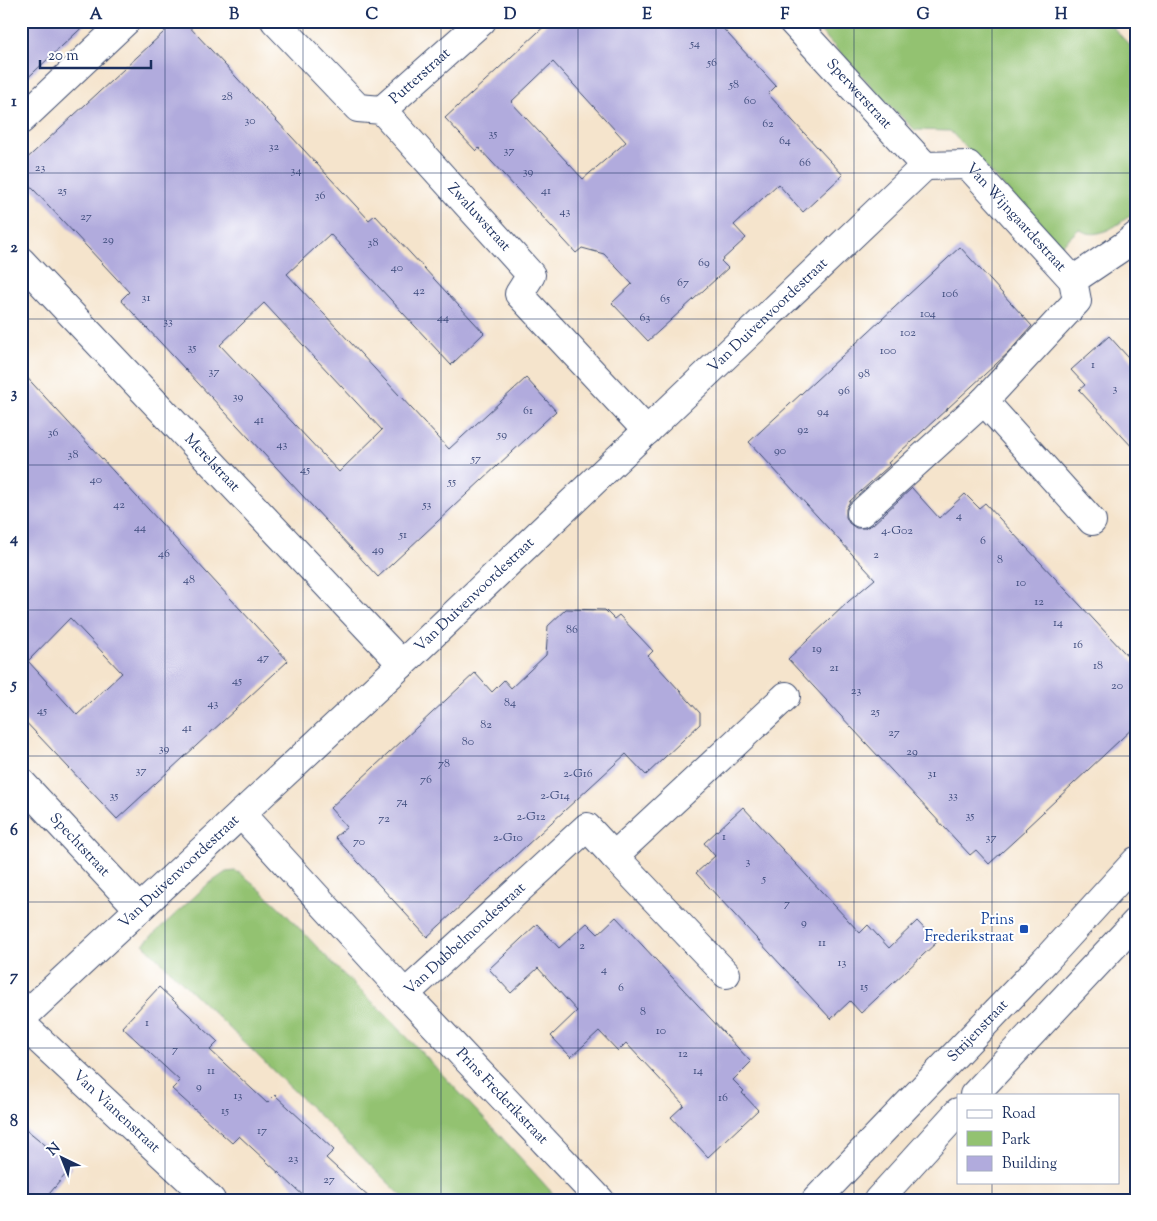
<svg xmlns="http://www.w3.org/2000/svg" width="1157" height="1221" viewBox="0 0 1157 1221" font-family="'Sorts Mill Goudy',serif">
  <rect width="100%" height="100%" fill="#fff"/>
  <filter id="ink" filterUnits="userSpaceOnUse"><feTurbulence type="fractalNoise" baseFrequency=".02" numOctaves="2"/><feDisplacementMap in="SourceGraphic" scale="10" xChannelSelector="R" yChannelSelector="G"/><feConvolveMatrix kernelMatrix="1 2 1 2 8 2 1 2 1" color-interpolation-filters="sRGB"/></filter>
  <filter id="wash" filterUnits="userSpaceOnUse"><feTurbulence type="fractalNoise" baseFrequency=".0096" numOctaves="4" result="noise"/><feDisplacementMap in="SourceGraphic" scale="20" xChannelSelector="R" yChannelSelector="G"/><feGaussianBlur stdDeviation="1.12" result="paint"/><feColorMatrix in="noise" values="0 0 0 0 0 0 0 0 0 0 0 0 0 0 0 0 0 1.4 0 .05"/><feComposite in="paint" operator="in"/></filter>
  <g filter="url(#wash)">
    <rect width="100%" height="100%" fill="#f5e4cc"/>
    <g fill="#93c271" stroke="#577868">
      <path d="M811,21H1107L1136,52V211C1121,222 1098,243 1079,229L1061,246L950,131L915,130L888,104Z"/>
      <path d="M235,871L240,873L254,884L281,909L336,967L390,1019L505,1141L557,1198L555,1200H406L143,944L207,885L226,872Z"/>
    </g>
    <g id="blocks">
      <g fill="#b1abdd" fill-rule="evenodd">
        <path d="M21,21H89L21,84Z"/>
        <path d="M176,21H184L369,220L375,215L484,333L451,365L330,234L287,274L449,449L526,378L556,411L378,577L121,300L129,292L21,176V164ZM264,303L382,430L339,472L220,345Z"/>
        <path d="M550,21H716L776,86L768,94L843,175L803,212L778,184L734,225L746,238L721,261L728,268L648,341L612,303L632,284L604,254L582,248L576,253L479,148L476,151L445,118ZM553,62L626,142L583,179L511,102Z"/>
        <path d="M960,247L1032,326L1008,353L888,463L890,465L850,501L846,509V517L849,523L856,528H865L872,525L912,488L939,518L965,494L979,508L985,503L1136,665V725L1025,829L1026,830L989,864L976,850L970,855L788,659L849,601L875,579L749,442Z"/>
        <path d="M1109,336L1136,366V451L1079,390L1085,385L1071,370Z"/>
        <path d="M21,371L288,661L117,819L21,717ZM70,618L122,673L77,715L28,661Z"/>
        <path d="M566,609L605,610L614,619L619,615L653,651L648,656L700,713V724L646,775L626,754L427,937L335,837L347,827L330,808L475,673L492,692L504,680L511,688L546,655L548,626Z"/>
        <path d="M743,807L860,933L868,925L889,948L917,921L937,942L861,1013L850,1001L831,1019L696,873L715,856L704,843Z"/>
        <path d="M616,917L751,1062L733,1080L744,1091L742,1093L758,1110L708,1157L671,1117L684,1105L626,1043L618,1051L599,1031L571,1057L551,1036L577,1011L538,968L511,993L489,969L537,924L559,948L587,923L598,934Z"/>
        <path d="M159,987L218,1042L210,1050L267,1103L275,1095L334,1150L326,1158L372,1200H308L239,1136L232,1143L172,1089L180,1081L122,1027Z"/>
        <path d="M21,1125L72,1167L44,1200H21Z"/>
      </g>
    </g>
  </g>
  <g filter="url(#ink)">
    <use href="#blocks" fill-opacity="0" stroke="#3c4a6e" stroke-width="1"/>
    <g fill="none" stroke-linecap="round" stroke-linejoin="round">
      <defs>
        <g id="street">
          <path id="s1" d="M275,21L358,108L382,110L531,275L519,294L647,431"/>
          <path id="s2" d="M792,21L925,166"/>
          <path id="s3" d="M382,110L482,21"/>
          <path d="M21,120L126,21"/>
          <path id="s4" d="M925,166L968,165L1073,280"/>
          <path id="s5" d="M21,261L402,664"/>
          <path d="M984,401L1092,521"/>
          <path d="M861,513L984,401L1077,301L1073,280L1125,245L1136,236"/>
          <path id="s6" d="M21,782L139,909"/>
          <path id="s7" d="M241,814L405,994L587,827L614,856L786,696"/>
          <path d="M614,856L726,974"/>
          <path id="s8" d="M405,994L600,1200"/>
          <path id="s9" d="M21,1019L402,664L925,166"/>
          <path id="s10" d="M21,1023L211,1200"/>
        </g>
        <g id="secondary">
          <path d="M974,1095L1136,922"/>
          <path id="s11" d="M816,1200L1044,962L1136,861"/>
          <path d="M878,1200L958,1112"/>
        </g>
      </defs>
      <use href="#street" stroke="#3c4a6e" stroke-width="30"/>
      <use href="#secondary" stroke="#3c4a6e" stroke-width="30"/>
      <use href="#street" stroke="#fff" stroke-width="28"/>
      <use href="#secondary" stroke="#fff" stroke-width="28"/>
    </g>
  </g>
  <path fill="none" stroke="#1b2f5e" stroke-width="1" stroke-opacity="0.55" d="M165,21V1200M303,21V1200M441,21V1200M578,21V1200M716,21V1200M854,21V1200M992,21V1095M21,173H1136M21,319H1136M21,465H1136M21,610H1136M21,756H1136M21,902H1136M21,1048H1136M992,1182V1200"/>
  <rect fill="#1a4fb4" stroke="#fff" stroke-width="2" x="1019" y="924" width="10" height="10" rx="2.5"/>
  <g text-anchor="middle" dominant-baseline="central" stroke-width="4" stroke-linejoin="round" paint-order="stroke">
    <g font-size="12" fill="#404e7e">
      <text x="695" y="44">54</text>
      <text x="712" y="63">56</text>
      <text x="734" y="85">58</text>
      <text x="227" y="97">28</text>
      <text x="750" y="101">60</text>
      <text x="250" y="121">30</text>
      <text x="768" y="124">62</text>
      <text x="493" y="134">35</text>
      <text x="785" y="141">64</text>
      <text x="274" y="147">32</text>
      <text x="509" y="151">37</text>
      <text x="805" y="163">66</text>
      <text x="40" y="168">23</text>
      <text x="296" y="171">34</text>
      <text x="528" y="172">39</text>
      <text x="62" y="191">25</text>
      <text x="546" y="191">41</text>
      <text x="320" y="196">36</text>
      <text x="565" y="212">43</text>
      <text x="86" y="217">27</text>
      <text x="108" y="240">29</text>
      <text x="373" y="243">38</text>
      <text x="704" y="263">69</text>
      <text x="397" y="268">40</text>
      <text x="683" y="283">67</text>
      <text x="419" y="291">42</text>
      <text x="950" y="294">106</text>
      <text x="146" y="298">31</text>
      <text x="665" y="299">65</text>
      <text x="928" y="314">104</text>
      <text x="443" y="318">44</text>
      <text x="645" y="318">63</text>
      <text x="168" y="322">33</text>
      <text x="908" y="333">102</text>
      <text x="192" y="348">35</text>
      <text x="888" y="351">100</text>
      <text x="1093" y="365">1</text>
      <text x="214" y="372">37</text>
      <text x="864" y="374">98</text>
      <text x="1115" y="389">3</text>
      <text x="844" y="391">96</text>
      <text x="238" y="397">39</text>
      <text x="528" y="411">61</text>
      <text x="823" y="412">94</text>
      <text x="259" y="420">41</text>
      <text x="803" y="430">92</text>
      <text x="53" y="433">36</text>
      <text x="502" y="435">59</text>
      <text x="282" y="445">43</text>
      <text x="780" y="451">90</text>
      <text x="73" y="455">38</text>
      <text x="476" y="459">57</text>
      <text x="305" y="470">45</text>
      <text x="96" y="480">40</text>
      <text x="452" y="482">55</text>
      <text x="119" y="505">42</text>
      <text x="427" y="505">53</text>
      <text x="959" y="516">4</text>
      <text x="140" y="528">44</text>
      <text x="897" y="531">4-G02</text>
      <text x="403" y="535">51</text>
      <text x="983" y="541">6</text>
      <text x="378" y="550">49</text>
      <text x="164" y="554">46</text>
      <text x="876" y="555">2</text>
      <text x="1000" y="560">8</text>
      <text x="189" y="580">48</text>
      <text x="1021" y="583">10</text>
      <text x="1039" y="602">12</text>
      <text x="1058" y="623">14</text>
      <text x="572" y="630">86</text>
      <text x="1078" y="645">16</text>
      <text x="817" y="649">19</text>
      <text x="263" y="658">47</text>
      <text x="1098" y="666">18</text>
      <text x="834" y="668">21</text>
      <text x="237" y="681">45</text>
      <text x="1117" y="686">20</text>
      <text x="856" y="691">23</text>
      <text x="510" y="703">84</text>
      <text x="213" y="704">43</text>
      <text x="42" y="711">45</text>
      <text x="875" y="712">25</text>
      <text x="486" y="725">82</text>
      <text x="187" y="728">41</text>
      <text x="894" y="733">27</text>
      <text x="468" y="742">80</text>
      <text x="164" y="749">39</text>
      <text x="912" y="752">29</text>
      <text x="444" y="764">78</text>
      <text x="141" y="771">37</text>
      <text x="578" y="774">2-G16</text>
      <text x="932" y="774">31</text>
      <text x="426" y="780">76</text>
      <text x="114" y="796">35</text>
      <text x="555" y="796">2-G14</text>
      <text x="953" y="796">33</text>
      <text x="402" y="802">74</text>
      <text x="970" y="816">35</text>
      <text x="531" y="817">2-G12</text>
      <text x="384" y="819">72</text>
      <text x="724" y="837">1</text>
      <text x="508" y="838">2-G10</text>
      <text x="991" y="838">37</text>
      <text x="359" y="842">70</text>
      <text x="748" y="862">3</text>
      <text x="764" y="879">5</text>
      <text x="787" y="904">7</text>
      <text x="804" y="923">9</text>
      <text x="822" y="943">11</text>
      <text x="582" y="946">2</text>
      <text x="842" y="963">13</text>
      <text x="604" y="970">4</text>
      <text x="864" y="987">15</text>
      <text x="621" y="988">6</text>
      <text x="643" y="1012">8</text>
      <text x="147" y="1023">1</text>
      <text x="661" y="1031">10</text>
      <text x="175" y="1050">7</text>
      <text x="683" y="1054">12</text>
      <text x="211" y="1071">11</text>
      <text x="698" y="1071">14</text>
      <text x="199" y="1087">9</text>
      <text x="238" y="1096">13</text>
      <text x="723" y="1098">16</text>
      <text x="225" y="1111">15</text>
      <text x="262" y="1131">17</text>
      <text x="293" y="1159">23</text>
      <text x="329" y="1180">27</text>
    </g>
    <g font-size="15" fill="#1b2f5e" stroke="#fff">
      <text stroke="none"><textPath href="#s3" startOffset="51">Putterstraat</textPath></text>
      <text stroke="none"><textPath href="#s2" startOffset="99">Sperwerstraat</textPath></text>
      <text stroke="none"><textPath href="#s1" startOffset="289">Zwaluwstraat</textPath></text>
      <text stroke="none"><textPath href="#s4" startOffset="114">Van Wijngaardestraat</textPath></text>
      <text stroke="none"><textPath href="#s9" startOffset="1026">Van Duivenvoordestraat</textPath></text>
      <text stroke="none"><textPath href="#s5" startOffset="278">Merelstraat</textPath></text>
      <text stroke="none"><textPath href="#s9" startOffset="621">Van Duivenvoordestraat</textPath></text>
      <text stroke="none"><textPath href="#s6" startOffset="86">Spechtstraat</textPath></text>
      <text stroke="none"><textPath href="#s9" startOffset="216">Van Duivenvoordestraat</textPath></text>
      <text stroke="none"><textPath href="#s7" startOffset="325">Van Dubbelmondestraat</textPath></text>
      <text stroke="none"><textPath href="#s11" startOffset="234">Strijenstraat</textPath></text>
      <text stroke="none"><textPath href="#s8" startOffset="141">Prins Frederikstraat</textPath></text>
      <text stroke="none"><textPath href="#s10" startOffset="130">Van Vianenstraat</textPath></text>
    </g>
    <g font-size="15" fill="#164399" stroke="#fff" text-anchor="end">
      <text x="1014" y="920">Prins<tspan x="1014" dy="17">Frederikstraat</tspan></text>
    </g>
  </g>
  <rect width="1157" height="1221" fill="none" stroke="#fff" stroke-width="55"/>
  <rect x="957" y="1094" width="162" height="90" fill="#ffffff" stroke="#a4acbf"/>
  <rect x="967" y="1110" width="25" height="8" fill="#ffffff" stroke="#a4acbf"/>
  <text x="1002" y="1118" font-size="15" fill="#1b2f5e">Road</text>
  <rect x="967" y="1131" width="25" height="15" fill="#93c271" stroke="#a4acbf"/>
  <text x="1002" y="1144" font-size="15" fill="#1b2f5e">Park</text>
  <rect x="967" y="1156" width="25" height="15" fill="#b1abdd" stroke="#a4acbf"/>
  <text x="1002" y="1168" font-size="15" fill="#1b2f5e">Building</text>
  <g transform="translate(62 1158) rotate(317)" stroke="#ffffff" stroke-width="4" paint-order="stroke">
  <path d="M0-4L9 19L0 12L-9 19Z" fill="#1b2f5e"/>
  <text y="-8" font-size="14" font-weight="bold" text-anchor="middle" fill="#1b2f5e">N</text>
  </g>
  <path d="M40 60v8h111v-8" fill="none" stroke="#1b2f5e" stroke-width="2.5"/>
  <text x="48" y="60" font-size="15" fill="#1b2f5e" stroke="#ffffff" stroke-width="4" paint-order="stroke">20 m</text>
  <rect x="28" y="28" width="1102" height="1166" fill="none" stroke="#1b2f5e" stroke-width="2"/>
  <g font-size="16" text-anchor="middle" font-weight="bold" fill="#1b2f5e">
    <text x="96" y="19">A</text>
    <text x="234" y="19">B</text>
    <text x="372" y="19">C</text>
    <text x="510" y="19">D</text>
    <text x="647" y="19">E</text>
    <text x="785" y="19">F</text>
    <text x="923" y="19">G</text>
    <text x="1061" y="19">H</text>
    <text x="14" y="106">1</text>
    <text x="14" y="252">2</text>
    <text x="14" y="398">3</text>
    <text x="14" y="543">4</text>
    <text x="14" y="689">5</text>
    <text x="14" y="835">6</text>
    <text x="14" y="981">7</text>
    <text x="14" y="1126">8</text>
  </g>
</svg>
